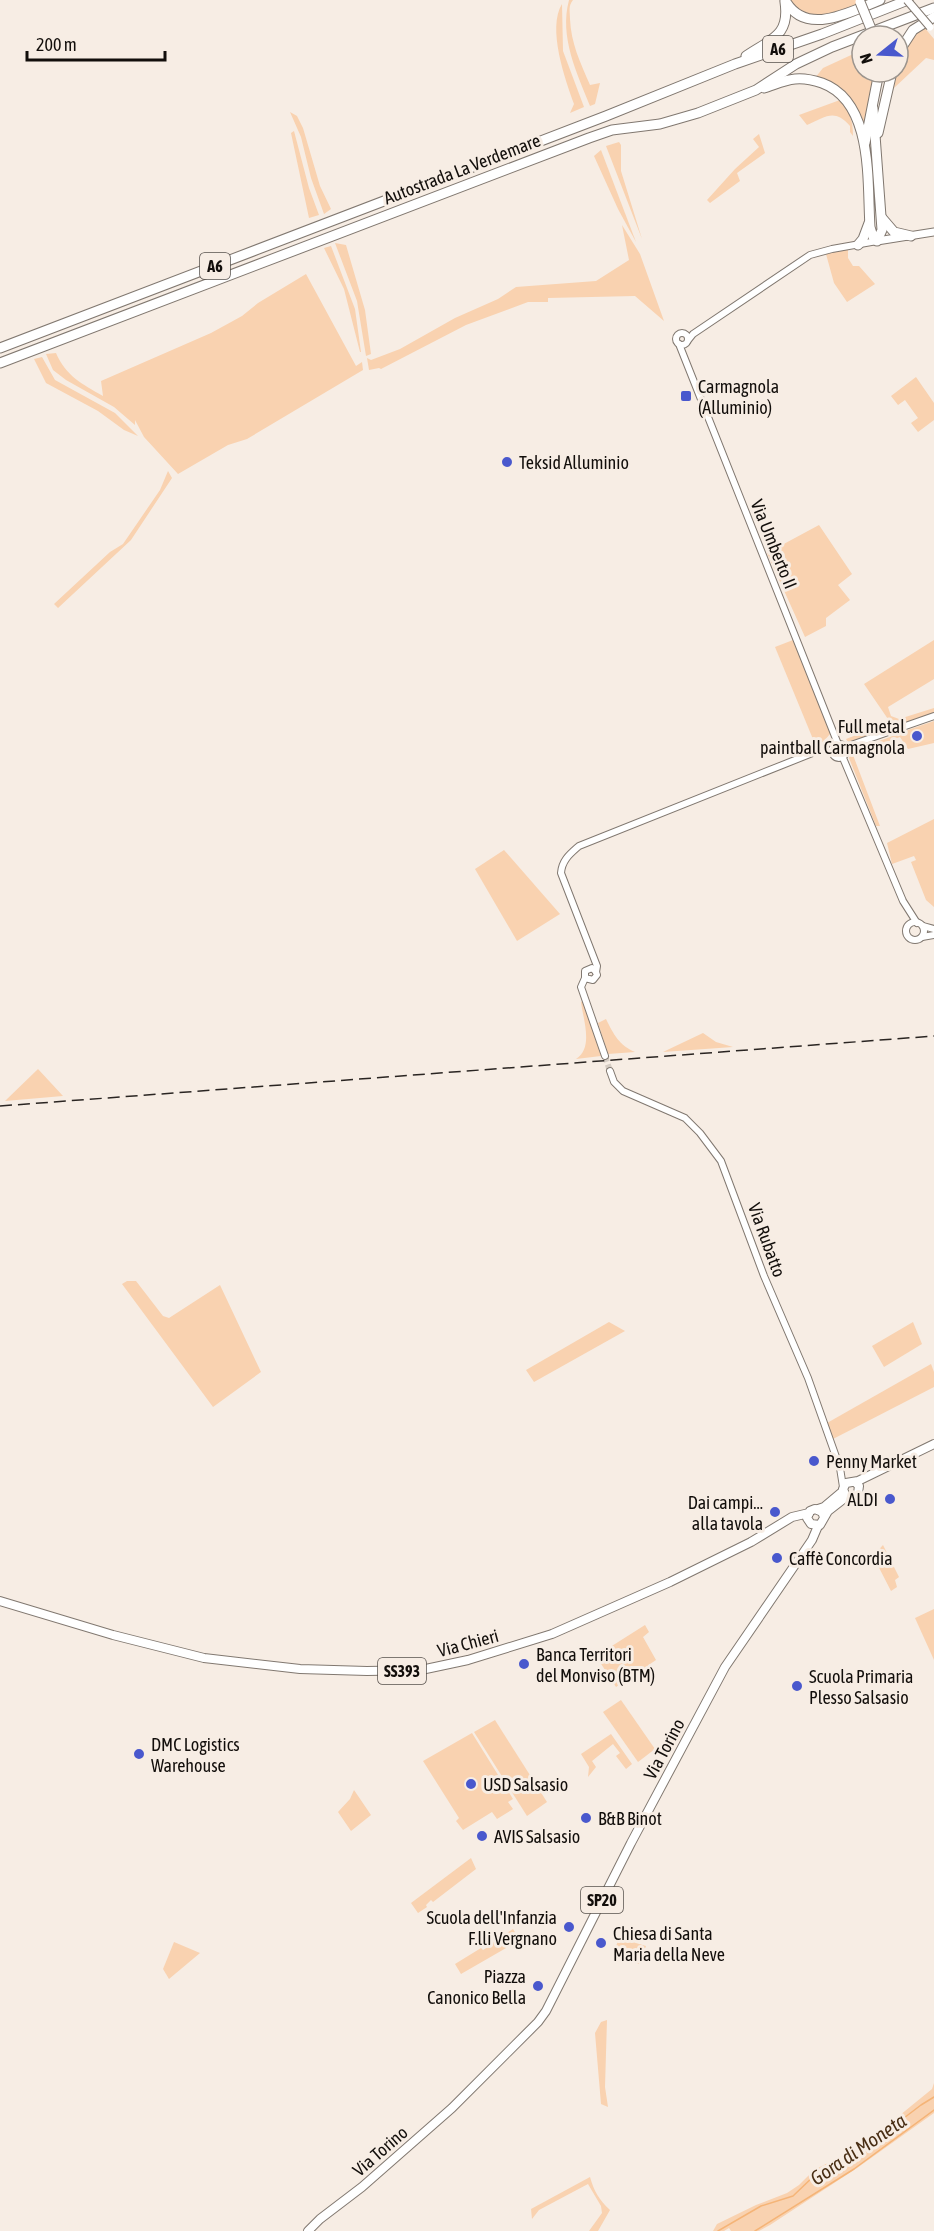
<svg xmlns="http://www.w3.org/2000/svg" width="934" height="2231" viewBox="0 0 934 2231" font-family="'Asap Condensed',sans-serif">
  <rect width="100%" height="100%" fill="#f7ede4"/>
  <g fill="#f9d2b0">
    <path d="M569,0H573C568,6 570,11 570,19C571,43 580,62 590,85L600,83L595,104L590,106C577,73 559,37 569,0Z"/>
    <path d="M788,0H856L858,6C828,15 812,27 788,0Z"/>
    <path d="M562,4L563,51L584,107L570,113L574,104C565,79 547,28 562,4Z"/>
    <path d="M924,27L934,39V60L926,58L894,88C899,65 901,40 924,27Z"/>
    <path d="M862,50V72H877L866,121L863,122L854,106L815,78L823,68Z"/>
    <path d="M840,100C850,111 853,121 853,136L850,132V126C834,108 826,117 807,125L799,115Z"/>
    <path d="M290,112L297,116L303,128L320,186L331,209L324,214L311,178L301,137Z"/>
    <path d="M294,131L309,188L319,215L309,218L291,133Z"/>
    <path d="M759,134L765,153L737,173L740,181L710,203L707,200L735,169L759,147L753,139Z"/>
    <path d="M619,142L621,145V171L642,239L606,146Z"/>
    <path d="M601,150L636,242L618,209L594,156Z"/>
    <path d="M622,225L640,254L664,321L635,296L548,298V302H528L466,325L381,369L379,368L369,370L367,358L371,360L400,349L455,318L498,299L516,287L596,281L629,260Z"/>
    <path d="M335,243L346,245L365,310L371,354L366,356L357,301Z"/>
    <path d="M331,246L355,309L361,352H360L344,289L324,248Z"/>
    <path d="M848,249V258L853,266H859L875,284L847,302L834,283L826,254Z"/>
    <path d="M306,274L356,366L362,362L363,370L247,439L228,445L178,474L144,437L135,420V425L114,407L66,380L53,370L46,354L56,353C66,376 82,384 103,396L101,381L211,333L242,316L258,303Z"/>
    <path d="M42,357L55,380L115,413L138,436L124,430L98,411L46,383L34,359Z"/>
    <path d="M916,377L934,403V420L918,432L911,423L918,418L905,400L898,405L891,396Z"/>
    <path d="M168,471L172,478L131,540L58,608L54,604L110,552L123,544L160,490Z"/>
    <path d="M819,525L852,574L838,585L850,600L826,618V626L805,637L767,553Z"/>
    <path d="M793,640L831,733L823,742L815,744L775,647Z"/>
    <path d="M934,640V679L888,707L891,716L899,719L934,708V713L848,742L846,739L890,722L864,684Z"/>
    <path d="M934,721V743L908,749L900,737L853,755L880,826H876L849,758L852,751L898,734L899,736V733Z"/>
    <path d="M934,819V907L926,900L911,862L916,860L914,856L892,864L887,843Z"/>
    <path d="M504,850L560,914L517,941L475,869Z"/>
    <path d="M583,1001L601,1056L576,1059C594,1048 583,1019 581,1002Z"/>
    <path d="M606,1019C614,1035 619,1045 635,1052L608,1054L598,1023Z"/>
    <path d="M703,1033L716,1042L733,1047L663,1052Z"/>
    <path d="M38,1069L63,1096L5,1101Z"/>
    <path d="M127,1281H136L163,1316L169,1318L220,1285L261,1372L213,1407L122,1284Z"/>
    <path d="M609,1322L625,1331L534,1382L526,1370Z"/>
    <path d="M913,1322L922,1344L884,1367L872,1346Z"/>
    <path d="M931,1364L934,1372V1387L833,1439L827,1423Z"/>
    <path d="M883,1545L899,1577L895,1580L897,1587L891,1591L873,1556Z"/>
    <path d="M934,1609V1660L915,1618Z"/>
    <path d="M645,1625L649,1632L643,1637L656,1660L616,1687L596,1656Z"/>
    <path d="M621,1700L655,1749L638,1762L603,1712Z"/>
    <path d="M495,1720L547,1802L527,1816L474,1732Z"/>
    <path d="M472,1733L513,1799L508,1802L513,1809L497,1819L492,1812L463,1830L456,1821L459,1818L423,1761Z"/>
    <path d="M611,1734L632,1764L626,1769L616,1756L620,1753L613,1744L592,1761L596,1767L588,1777L589,1767L581,1754Z"/>
    <path d="M354,1790L371,1815L351,1831L338,1812L350,1799Z"/>
    <path d="M471,1858L476,1869L433,1902L431,1900L426,1905L427,1907L418,1913L411,1903Z"/>
    <path d="M513,1929L520,1940L461,1974L455,1964L481,1948L483,1950L488,1947V1945Z"/>
    <path d="M619,1938L646,1946L639,1964L613,1955Z"/>
    <path d="M174,1942L200,1953L169,1979L163,1969Z"/>
    <path d="M607,2020L605,2087L608,2107L601,2104L595,2033L601,2022Z"/>
    <path d="M934,2083V2113L857,2168L770,2225L759,2231H731L729,2228L724,2231H713L717,2224L756,2205L787,2193L799,2185L814,2170L862,2146L932,2089Z"/>
    <path d="M590,2177C594,2191 599,2200 610,2210L598,2231H589L602,2213L601,2206L588,2184L539,2210L532,2219L531,2209Z"/>
  </g>
  <g fill="none" stroke-linecap="round" stroke-linejoin="round">
    <g stroke="#f5b477" stroke-width="1.5">
      <path d="M718,2231L761,2206L793,2196L816,2174L854,2156L921,2105L934,2097"/>
      <path d="M755,2231L854,2169L934,2110"/>
    </g>
    <path stroke="#d5ccc3" stroke-width="6" stroke-dasharray="6 3" stroke-linecap="butt" d="M605,1056L610,1071"/>
    <defs>
      <g id="tertiary">
        <circle cx="682" cy="339" r="6"/>
        <path d="M689,339L693,334L810,255L832,249L877,241"/>
        <path d="M679,344L838,744"/>
        <circle cx="839" cy="751" r="7"/>
        <path d="M844,745H851L934,716"/>
        <path d="M843,758L903,901L917,923"/>
        <circle cx="915" cy="931" r="9"/>
        <path d="M923,926L934,929"/>
        <path d="M922,937L934,935"/>
        <path d="M596,972L597,966L561,873C562,860 570,854 579,846L820,750L832,751"/>
        <path d="M585,978L593,980L597,975L596,972L592,968L585,971V978L581,987L605,1056"/>
        <path d="M610,1071L614,1082L623,1091L685,1118L700,1133L721,1161L764,1276L808,1378L840,1468L843,1487"/>
      </g>
      <path id="secondary" d="M877,241L934,232"/>
      <g id="primary">
        <path d="M855,1482L859,1486L858,1493L853,1497H846L843,1489L846,1483L858,1481L934,1444"/>
        <path d="M818,1509L824,1507L843,1491"/>
        <path d="M824,1517L822,1512L815,1509L810,1511L807,1518L811,1524L820,1525L828,1511L846,1497"/>
        <path d="M0,1601L113,1635L204,1658L300,1669L367,1671L421,1670L468,1660L552,1634L670,1582L751,1542L792,1517L809,1513"/>
        <path d="M308,2231L320,2219L362,2187L452,2108L538,2022L546,2011L631,1843L725,1667L812,1540L818,1526"/>
      </g>
      <g id="motorway">
        <path d="M785,0C806,38 851,11 880,0"/>
        <path d="M898,53L913,30L934,17"/>
        <path d="M746,56C771,39 790,36 785,2"/>
        <path d="M764,88C774,85 784,80 795,79C804,78 813,80 822,83C874,102 867,182 870,227L873,237L877,241L882,230L873,108"/>
        <path d="M878,133L892,72"/>
        <path d="M865,143L879,72"/>
        <path d="M882,218L894,232L911,236"/>
        <path d="M858,245L863,239L869,223"/>
        <path d="M0,348L606,116L735,64L822,34L908,0"/>
        <path d="M0,363L589,138L612,130L660,124L698,113L756,90L796,64L832,47L934,8"/>
      </g>
    </defs>
    <use href="#tertiary" stroke="#817870" stroke-width="8"/>
    <use href="#secondary" stroke="#817870" stroke-width="9"/>
    <use href="#primary" stroke="#817870" stroke-width="10"/>
    <use href="#motorway" stroke="#817870" stroke-width="11"/>
    <use href="#tertiary" stroke="#fff" stroke-width="6"/>
    <use href="#secondary" stroke="#fff" stroke-width="7"/>
    <use href="#primary" stroke="#fff" stroke-width="8"/>
    <use href="#motorway" stroke="#fff" stroke-width="9"/>
    <path stroke="#2a2522" stroke-width="1.5" stroke-dasharray="12 6" stroke-linecap="butt" d="M0,1106L934,1036"/>
    <defs>
      <path id="secondary-bridge" d="M907,0L930,27"/>
      <path id="motorway-bridge" d="M860,2L874,36"/>
    </defs>
    <use href="#secondary-bridge" stroke="#817870" stroke-width="9" stroke-linecap="butt"/>
    <use href="#motorway-bridge" stroke="#817870" stroke-width="11" stroke-linecap="butt"/>
    <use href="#secondary-bridge" stroke="#fff" stroke-width="7"/>
    <use href="#motorway-bridge" stroke="#fff" stroke-width="9"/>
  </g>
  <g fill="#4958cd" stroke="#f7ede4" stroke-width="2">
    <rect x="680" y="390" width="12" height="12" rx="3"/>
    <circle cx="507" cy="462" r="6"/>
    <circle cx="917" cy="736" r="6"/>
    <circle cx="814" cy="1461" r="6"/>
    <circle cx="890" cy="1499" r="6"/>
    <circle cx="775" cy="1512" r="6"/>
    <circle cx="777" cy="1558" r="6"/>
    <circle cx="524" cy="1664" r="6"/>
    <circle cx="797" cy="1686" r="6"/>
    <circle cx="139" cy="1754" r="6"/>
    <circle cx="471" cy="1784" r="6"/>
    <circle cx="586" cy="1818" r="6"/>
    <circle cx="482" cy="1836" r="6"/>
    <circle cx="569" cy="1927" r="6"/>
    <circle cx="601" cy="1943" r="6"/>
    <circle cx="538" cy="1986" r="6"/>
  </g>
  <g text-anchor="middle" dominant-baseline="central" stroke-width="6" stroke-linejoin="round" paint-order="stroke">
    <g fill="#f7ede4" stroke="#57514c" stroke-width="1.5">
      <rect x="763" y="36" width="30" height="26" rx="4.5"/>
      <rect x="200" y="253" width="30" height="26" rx="4.5"/>
      <rect x="378" y="1658" width="48" height="26" rx="4.5"/>
      <rect x="581" y="1887" width="42" height="26" rx="4.5"/>
    </g>
    <g font-size="16" font-weight="bold" fill="#120e0b">
      <text x="778" y="49">A6</text>
      <text x="215" y="266">A6</text>
      <text x="402" y="1671">SS393</text>
      <text x="602" y="1900">SP20</text>
    </g>
    <g font-size="18" fill="#120e0b" stroke="#f7ede4">
      <text transform="translate(462 169) rotate(-21)">Autostrada La Verdemare</text>
      <text transform="translate(774 544) rotate(68)">Via Umberto II</text>
      <text transform="translate(767 1240) rotate(70)">Via Rubatto</text>
      <text transform="translate(468 1643) rotate(-15)">Via Chieri</text>
      <text transform="translate(664 1749) rotate(-62)">Via Torino</text>
      <text transform="translate(380 2151) rotate(-41)">Via Torino</text>
    </g>
    <g font-size="18" fill="#120e0b" stroke="#f7ede4" text-anchor="start">
      <text x="698" y="386">Carmagnola<tspan x="698" dy="21">(Alluminio)</tspan></text>
      <text x="519" y="462">Teksid Alluminio</text>
      <text x="905" y="726" text-anchor="end">Full metal<tspan x="905" dy="21">paintball Carmagnola</tspan></text>
      <text x="826" y="1461">Penny Market</text>
      <text x="878" y="1499" text-anchor="end">ALDI</text>
      <text x="763" y="1502" text-anchor="end">Dai campi...<tspan x="763" dy="21">alla tavola</tspan></text>
      <text x="789" y="1558">Caffè Concordia</text>
      <text x="536" y="1654">Banca Territori<tspan x="536" dy="21">del Monviso (BTM)</tspan></text>
      <text x="809" y="1676">Scuola Primaria<tspan x="809" dy="21">Plesso Salsasio</tspan></text>
      <text x="151" y="1744">DMC Logistics<tspan x="151" dy="21">Warehouse</tspan></text>
      <text x="483" y="1784">USD Salsasio</text>
      <text x="598" y="1818">B&amp;B Binot</text>
      <text x="494" y="1836">AVIS Salsasio</text>
      <text x="557" y="1917" text-anchor="end">Scuola dell'Infanzia<tspan x="557" dy="21">F.lli Vergnano</tspan></text>
      <text x="613" y="1933">Chiesa di Santa<tspan x="613" dy="21">Maria della Neve</tspan></text>
      <text x="526" y="1976" text-anchor="end">Piazza<tspan x="526" dy="21">Canonico Bella</tspan></text>
    </g>
    <g font-size="20" font-style="italic" fill="#492e14" stroke="#f7ede4">
      <text transform="translate(858 2149) rotate(-34)">Gora di Moneta</text>
    </g>
  </g>
  <g transform="translate(880 54) rotate(252)"><circle r="28" fill="#f7ede4" stroke="#9b948d" stroke-width="1.5"/>
  <path d="M0-4.5L10 22L0 15L-10 22Z" fill="#4958cd"/>
  <text y="-9" font-size="16" font-weight="bold" text-anchor="middle" fill="#120e0b">N</text>
  </g>
  <path d="M27 51v9h138v-9" fill="none" stroke="#120e0b" stroke-width="3"/>
  <text x="36" y="51" font-size="18" fill="#120e0b" stroke="#f7ede4" stroke-width="4.5" paint-order="stroke">200 m</text>
</svg>
